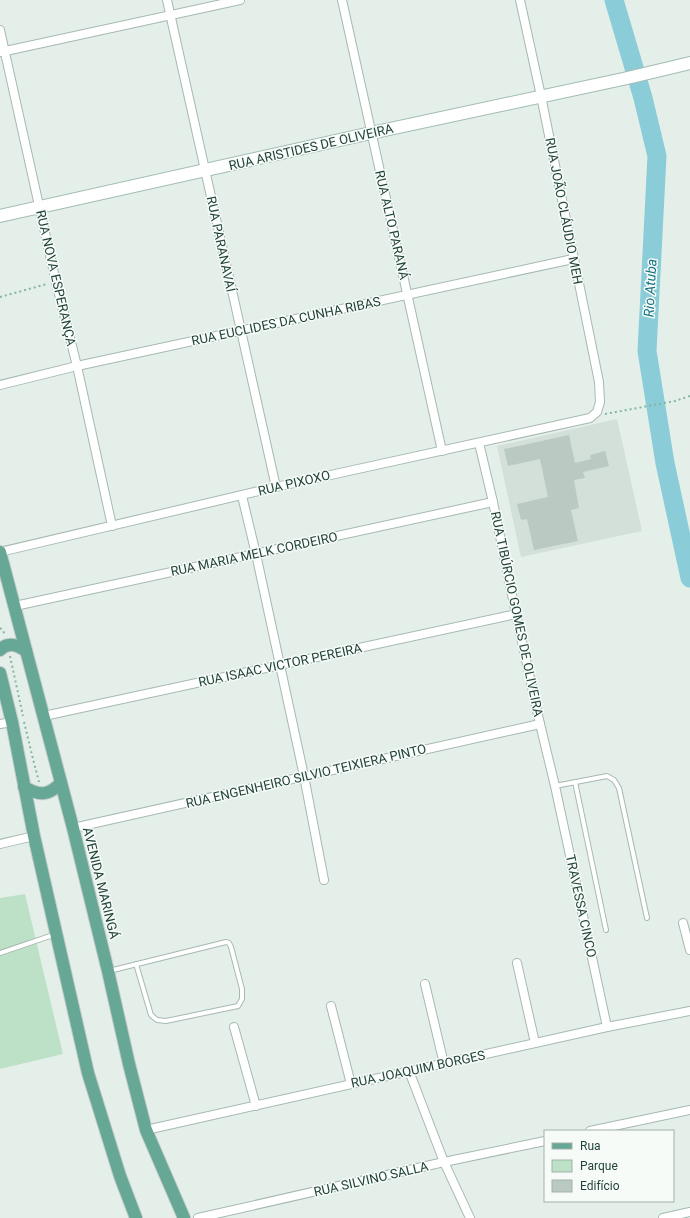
<svg xmlns="http://www.w3.org/2000/svg" width="690" height="1218" viewBox="0 0 690 1218" font-family="Roboto,sans-serif">
  <rect width="100%" height="100%" fill="#e5efea"/>
  <path fill="#d3dfd9" d="M617,419L642,531L521,557L497,446Z"/>
  <path fill="#bde1c6" d="M25,894L63,1054L0,1069V898Z"/>
  <g fill="none" stroke-linecap="round" stroke-linejoin="round">
    <path stroke="#8accd7" stroke-width="19" d="M614,0L643,98L657,156L647,351L665,463L690,578"/>
  </g>
  <path fill="#bacac3" d="M569,435L575,463L591,459L590,455L605,451L609,466L583,472L585,478L574,480L579,508L571,510L578,541L534,550L527,519L521,520L517,504L548,497L540,459L508,466L504,449Z"/>
  <g fill="none" stroke-linecap="round" stroke-linejoin="round">
    <defs>
      <g id="service">
        <path d="M575,782L606,930"/>
        <path d="M555,786L607,776L614,780L619,788L647,918"/>
        <path d="M0,953L56,934"/>
        <path d="M109,971L226,942L229,943L231,947L242,989V999L238,1006L166,1021L157,1020L151,1015L136,964"/>
      </g>
      <g id="minor">
        <path d="M167,0L276,487"/>
        <path d="M342,0L442,451"/>
        <path d="M0,30L56,282L77,366L112,526"/>
        <path d="M1,52L240,0"/>
        <path d="M0,385L77,366L573,259"/>
        <path d="M479,443L493,502L516,614L540,724L555,786L607,1027"/>
        <path d="M242,496L256,554L304,776L324,880"/>
        <path d="M0,552L276,487L590,418L597,412L600,402L599,382L541,96L520,0"/>
        <path d="M15,606L493,502"/>
        <path d="M44,716L516,614"/>
        <path d="M0,724L12,722"/>
        <path d="M73,828L540,724"/>
        <path d="M0,844L34,836"/>
        <path d="M683,923L690,950"/>
        <path d="M517,963L535,1043"/>
        <path d="M425,984L444,1064"/>
        <path d="M331,1006L351,1084"/>
        <path d="M234,1027L256,1106"/>
        <path d="M409,1071L444,1162L470,1218"/>
        <path d="M146,1130L607,1027L690,1011"/>
        <path d="M590,1131L690,1110"/>
        <path d="M198,1218L444,1162L545,1141"/>
        <path d="M663,1218L690,1212"/>
      </g>
      <path id="secondary" d="M0,216L371,133L623,79L690,63"/>
      <g id="primary">
        <path d="M0,552L73,828L108,971L129,1064L146,1130L184,1218"/>
        <path d="M0,650C8,641 18,645 26,651"/>
        <path d="M0,673L12,722L34,836L88,1073L120,1176L136,1218"/>
        <path d="M24,787C40,796 48,796 61,783"/>
      </g>
    </defs>
    <use href="#service" stroke="#a7b8b2" stroke-width="6"/>
    <use href="#minor" stroke="#a7b8b2" stroke-width="10"/>
    <use href="#secondary" stroke="#a2bcb2" stroke-width="14"/>
    <use href="#primary" stroke="#c1cac8" stroke-width="14"/>
    <g stroke="#83b5a5" stroke-width="2" stroke-dasharray="2 3" stroke-linecap="butt">
      <path d="M0,297L47,284"/>
      <path d="M605,414L675,401L690,396"/>
      <path d="M0,628L3,630L5,636"/>
      <path d="M10,656L23,716"/>
      <path d="M24,722L34,763L39,782"/>
    </g>
    <use href="#service" stroke="#fff" stroke-width="4"/>
    <use href="#minor" stroke="#fff" stroke-width="8"/>
    <use href="#secondary" stroke="#fff" stroke-width="12"/>
    <use href="#primary" stroke="#67a796" stroke-width="12"/>
  </g>
  <g text-anchor="middle" dominant-baseline="central" stroke-width="3" stroke-linejoin="round" paint-order="stroke">
    <g font-size="13" fill="#22433a" stroke="#f6fbf8">
      <text transform="translate(311 147) rotate(-13)">RUA ARISTIDES DE OLIVEIRA</text>
      <text transform="translate(564 211) rotate(79)">RUA JOÃO CLÁUDIO MEH</text>
      <text transform="translate(392 225) rotate(77)">RUA ALTO PARANÁ</text>
      <text transform="translate(221 244) rotate(78)">RUA PARANAVAÍ</text>
      <text transform="translate(56 278) rotate(77)">RUA NOVA ESPERANÇA</text>
      <text transform="translate(286 321) rotate(-12)">RUA EUCLIDES DA CUNHA RIBAS</text>
      <text transform="translate(294 483) rotate(-13)">RUA PIXOXO</text>
      <text transform="translate(254 554) rotate(-12)">RUA MARIA MELK CORDEIRO</text>
      <text transform="translate(517 614) rotate(78)">RUA TIBÚRCIO GOMES DE OLIVEIRA</text>
      <text transform="translate(280 665) rotate(-12)">RUA ISAAC VICTOR PEREIRA</text>
      <text transform="translate(306 776) rotate(-13)">RUA ENGENHEIRO SILVIO TEIXIERA PINTO</text>
      <text transform="translate(101 883) rotate(76)">AVENIDA MARINGÁ</text>
      <text transform="translate(581 906) rotate(78)">TRAVESSA CINCO</text>
      <text transform="translate(418 1069) rotate(-12)">RUA JOAQUIM BORGES</text>
      <text transform="translate(371 1179) rotate(-13)">RUA SILVINO SALLA</text>
    </g>
    <g font-size="14" font-style="italic" fill="#177384" stroke="#f6fbf8">
      <text transform="translate(650 288) rotate(-87)">Rio Atuba</text>
    </g>
  </g>
  <rect x="544" y="1130" width="130" height="72" fill="#f6fbf8" stroke="#a1b1ac"/>
  <rect x="552" y="1143" width="20" height="6" fill="#67a796" stroke="#a1b1ac"/>
  <text x="580" y="1150" font-size="12" fill="#22433a">Rua</text>
  <rect x="552" y="1160" width="20" height="12" fill="#bde1c6" stroke="#a1b1ac"/>
  <text x="580" y="1170" font-size="12" fill="#22433a">Parque</text>
  <rect x="552" y="1180" width="20" height="12" fill="#bacac3" stroke="#a1b1ac"/>
  <text x="580" y="1190" font-size="12" fill="#22433a">Edifício</text>
</svg>
